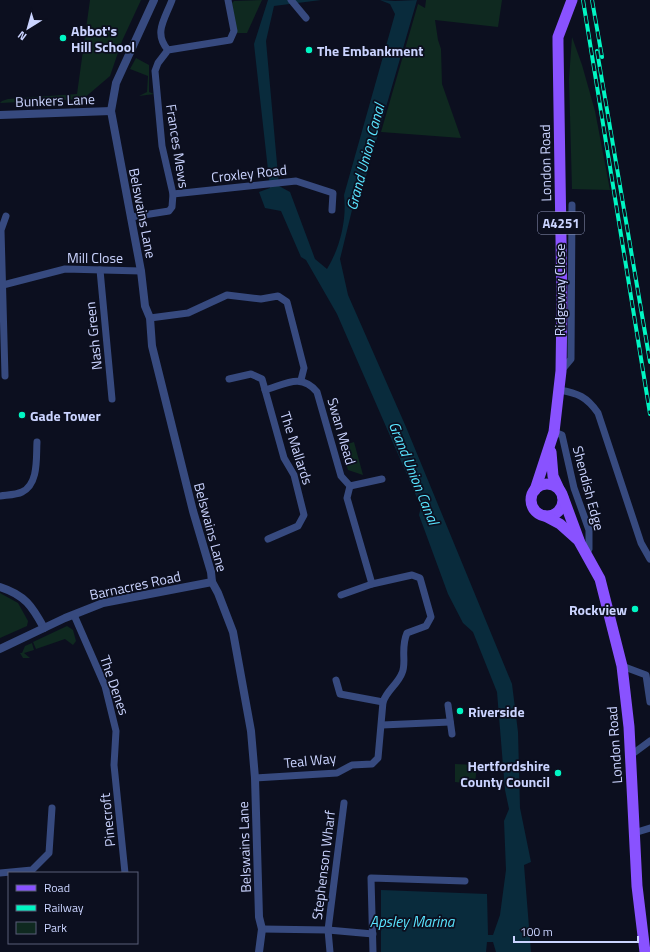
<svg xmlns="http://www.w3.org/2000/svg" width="650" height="952" viewBox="0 0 650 952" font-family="'Titillium Web',sans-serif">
  <rect width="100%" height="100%" fill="#0c0f1f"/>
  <g fill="#0f2920">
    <path d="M90,0H141L122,41L110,76L83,99L0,103L2,101L8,99L77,94Z"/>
    <path d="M262,0L247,33H236L232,3L234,1Z"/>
    <path d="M426,0H502L498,27L435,20L438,40L441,49L442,84L461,138L381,132L418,4L425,8Z"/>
    <path d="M572,37L582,65L595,111L610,190L572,189L569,79Z"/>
    <path d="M136,58L149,65V92L154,94L139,96L147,92L148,76L130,69Z"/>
    <path d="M354,442L363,475L348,470L341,446Z"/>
    <path d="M0,593L18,603L28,621L27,626L0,638Z"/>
    <path d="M67,626L73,630L76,641L73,645L65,639L36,649L33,642Z"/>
    <path d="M32,643L34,650L24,653L30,658H23L20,653H22L25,646Z"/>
    <path d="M455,764L477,765L475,784L455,782Z"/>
  </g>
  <path fill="#092b3c" d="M268,0H321L274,6L266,41L279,186L290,192L315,259L327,269C340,248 347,219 344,195L395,14L390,4L380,0L395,1L417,0L360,197L352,210L340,259L348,295L406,427L512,684L518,732L520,808L531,862L524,865L531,952H496L493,942H487L486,952H381V890L487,894L488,935H493L500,915L506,870L504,821L509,809L505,790L497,692L473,632L463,623L448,594L419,515L421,507L337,314L306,260L301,257L281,211L265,208L259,192L270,188L254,44Z"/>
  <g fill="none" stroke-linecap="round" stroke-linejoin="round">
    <g stroke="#374a7f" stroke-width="7">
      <path d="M291,0L306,18"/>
      <path d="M168,50C153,33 165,19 172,0"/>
      <path d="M173,194L296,181L333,193L332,210"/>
      <path d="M131,217L169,211L172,207L173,194L162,146L155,71L158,63L168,50L230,40L234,31L228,0"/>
      <path d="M100,270L112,399"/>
      <path d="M3,285L65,269L141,271"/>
      <path d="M150,318L188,313L227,295L261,299L278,296L287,302L304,368L301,380"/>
      <path d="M561,371L571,359L572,205"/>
      <path d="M5,376L1,230L6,216"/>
      <path d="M229,379L251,374L262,379L284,458L294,475L304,515L298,526L268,539"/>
      <path d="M265,390C286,384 301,373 317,392L341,476L350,486L347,498L372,584"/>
      <path d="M559,390C578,393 587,397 598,413L641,543L650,559"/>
      <path d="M554,432L562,435L574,488L589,530V549L586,555"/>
      <path d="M350,486L382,479"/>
      <path d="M0,496C6,495 16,495 22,492C39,484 36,457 37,442"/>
      <path d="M74,615L105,686L116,731L114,765L125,873"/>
      <path d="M622,666L646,675L650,702"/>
      <path d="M336,680L340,694L383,702"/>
      <path d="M448,705L452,734"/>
      <path d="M382,725L450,722"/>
      <path d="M631,755L650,741"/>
      <path d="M255,778L337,773L352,765L372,764L378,758L383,702C387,690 398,684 402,673C407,663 400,649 407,633L426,626L431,617L420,578L412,575L372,584L341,595"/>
      <path d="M634,833L650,828"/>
      <path d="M0,873L32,870L49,853L52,808"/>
      <path d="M262,929L328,930L373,934"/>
      <path d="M330,952L328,930L344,803"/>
      <path d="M373,952L371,878L465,881"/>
    </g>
    <g stroke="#374a7f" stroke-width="8">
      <path d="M154,0L116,83L111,111L141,271L145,306L150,318L152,346L193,511L211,572L212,582L218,593L233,632L251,731L255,778L259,917L262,929L259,952"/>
      <path d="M0,115L111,111"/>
      <path d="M0,587C25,595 32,606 44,628"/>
      <path d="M0,649L65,618L103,603L212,582"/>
    </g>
    <g stroke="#8952ff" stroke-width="11">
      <path d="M551,452L553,476L559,489"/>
      <circle cx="547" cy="500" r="16"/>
      <path d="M535,490L554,432L561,371L562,303L558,44V37L572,0"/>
      <path d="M563,497L580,543L600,579L622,666L629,727L637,886L645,952"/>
      <path d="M545,516L560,524L579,541"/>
    </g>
    <defs>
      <g id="rail">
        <path d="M583,0L650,414"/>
        <path d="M592,0L602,57"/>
        <path d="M597,51L650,362"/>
      </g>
    </defs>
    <use href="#rail" stroke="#00f6c3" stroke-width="4"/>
    <use href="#rail" stroke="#0c0f1f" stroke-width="2.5" stroke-dasharray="8" stroke-linecap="butt"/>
  </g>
  <g fill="#00f6c3" stroke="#0c0f1f" stroke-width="1.5">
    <circle cx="63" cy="38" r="4"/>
    <circle cx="309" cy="50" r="4"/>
    <circle cx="22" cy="415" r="4"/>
    <circle cx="635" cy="609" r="4"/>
    <circle cx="460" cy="711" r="4"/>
    <circle cx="558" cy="773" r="4"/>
  </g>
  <g text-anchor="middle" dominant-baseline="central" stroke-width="3.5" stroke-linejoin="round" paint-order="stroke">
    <rect fill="#0c0f1f" stroke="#9299bc" stroke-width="1" x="538" y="212" width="46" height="22" rx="3"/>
    <g font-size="13" font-weight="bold" fill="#cbd4ff">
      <text x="561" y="223">A4251</text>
    </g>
    <g font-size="14" font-weight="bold" fill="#cbd4ff" stroke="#0c0f1f" text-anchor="start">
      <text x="71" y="30">Abbot's<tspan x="71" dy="16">Hill School</tspan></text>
      <text x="317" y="50">The Embankment</text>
      <text x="30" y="415">Gade Tower</text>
      <text x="627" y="609" text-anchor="end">Rockview</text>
      <text x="468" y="711">Riverside</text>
      <text x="550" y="765" text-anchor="end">Hertfordshire<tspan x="550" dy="16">County Council</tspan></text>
    </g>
    <g font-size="14" fill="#cbd4ff" stroke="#0c0f1f">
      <text transform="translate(55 100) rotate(-2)">Bunkers Lane</text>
      <text transform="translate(178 146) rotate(81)">Frances Mews</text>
      <text transform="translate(545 163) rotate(-91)">London Road</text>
      <text transform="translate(249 173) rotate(-6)">Croxley Road</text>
      <text transform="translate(143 213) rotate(79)">Belswains Lane</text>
      <text x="95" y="257">Mill Close</text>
      <text transform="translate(559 290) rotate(-90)">Ridgeway Close</text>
      <text transform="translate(93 336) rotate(-96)">Nash Green</text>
      <text transform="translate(342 431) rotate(74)">Swan Mead</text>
      <text transform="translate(297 448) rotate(72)">The Mallards</text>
      <text transform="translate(589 488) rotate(75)">Shendish Edge</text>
      <text transform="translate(211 527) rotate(75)">Belswains Lane</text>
      <text transform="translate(135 585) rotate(-12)">Barnacres Road</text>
      <text transform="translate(115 685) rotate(71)">The Denes</text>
      <text transform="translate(614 745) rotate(-94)">London Road</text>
      <text transform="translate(310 760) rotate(-6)">Teal Way</text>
      <text transform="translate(107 820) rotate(-96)">Pinecroft</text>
      <text transform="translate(244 847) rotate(-92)">Belswains Lane</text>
      <text transform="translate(323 865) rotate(-83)">Stephenson Wharf</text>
    </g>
    <g font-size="15" font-style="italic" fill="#59e5ff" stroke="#0c0f1f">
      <text transform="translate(365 157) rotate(-75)">Grand Union Canal</text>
      <text transform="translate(414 473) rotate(68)">Grand Union Canal</text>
      <text x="412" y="921">Apsley Marina</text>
    </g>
  </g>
  <rect x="8" y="872" width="130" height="72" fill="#0c0f1f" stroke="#585e79"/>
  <rect x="16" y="885" width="20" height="6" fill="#8952ff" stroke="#585e79"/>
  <text x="44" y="892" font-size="12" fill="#cbd4ff">Road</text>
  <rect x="16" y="905" width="20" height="6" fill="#00f6c3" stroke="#585e79"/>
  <text x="44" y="912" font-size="12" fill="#cbd4ff">Railway</text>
  <rect x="16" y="922" width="20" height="12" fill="#0f2920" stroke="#585e79"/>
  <text x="44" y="932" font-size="12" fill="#cbd4ff">Park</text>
  <g transform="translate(28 28) rotate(217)" stroke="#0c0f1f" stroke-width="3" paint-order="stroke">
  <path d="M0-3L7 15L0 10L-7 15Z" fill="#cbd4ff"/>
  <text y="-6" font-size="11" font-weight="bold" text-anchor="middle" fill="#cbd4ff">N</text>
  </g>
  <path d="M514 936v6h124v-6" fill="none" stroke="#cbd4ff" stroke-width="2"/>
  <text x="520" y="936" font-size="12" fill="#cbd4ff" stroke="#0c0f1f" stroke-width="3" paint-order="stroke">100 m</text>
</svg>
